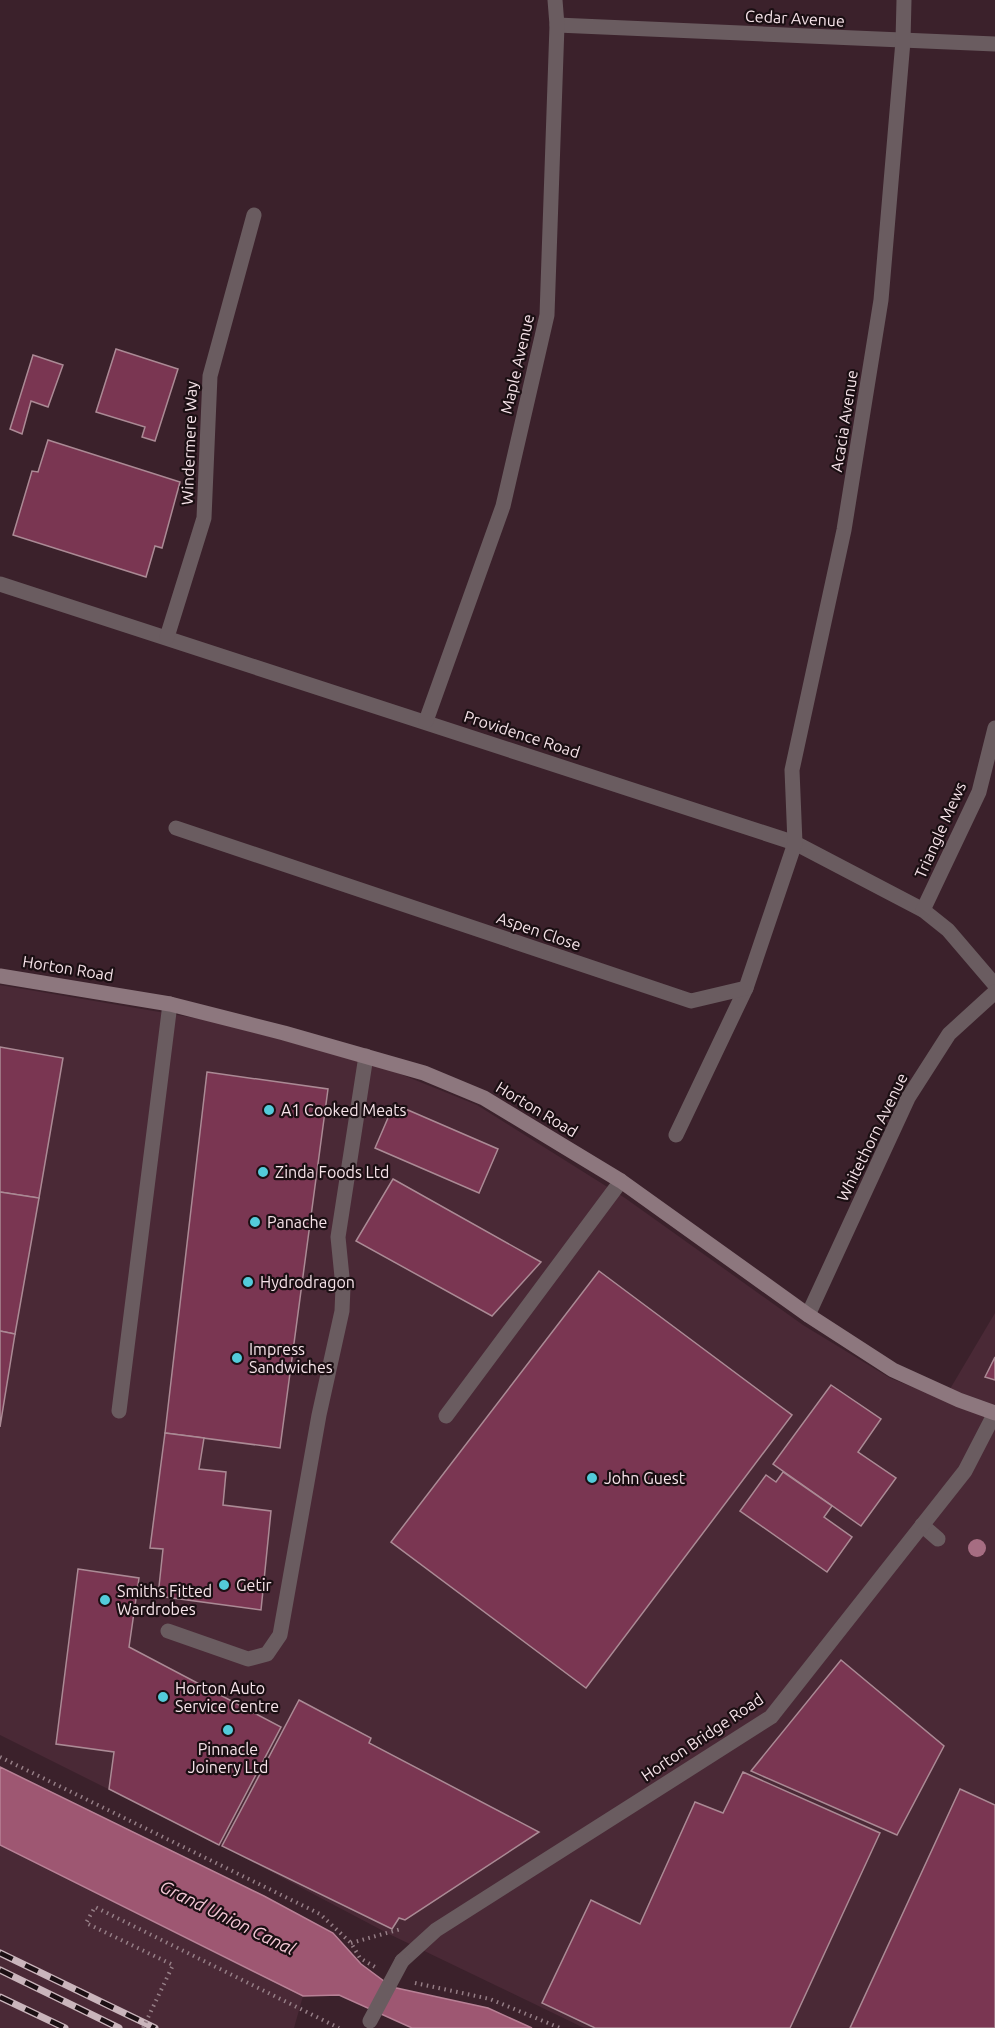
<svg xmlns="http://www.w3.org/2000/svg" width="995" height="2028" viewBox="0 0 995 2028" font-family="Ubuntu,sans-serif">
  <rect width="100%" height="100%" fill="#3b212b"/>
  <g fill="#4a2936">
    <path d="M0,985L207,1020L383,1067L477,1105L625,1198L803,1325L890,1378L995,1420V2028H584L389,1934L222,1846L0,1735Z"/>
    <path d="M995,1313V1405L950,1389Z"/>
    <path d="M0,1845L303,1996L294,2028H0Z"/>
  </g>
  <path fill="#9e5772" stroke="#b88196" stroke-width="1.5" d="M0,1767L264,1896L333,1933L361,1964L392,1987L488,2008L532,2028H412L339,1995L303,1996L0,1845Z"/>
  <g fill="#7a3652" stroke="#ab8a95" stroke-width="1.5">
    <path d="M116,349L178,369L155,441L142,437L145,427L96,412Z"/>
    <path d="M33,355L63,365L48,407L31,401L22,434L10,429Z"/>
    <path d="M48,440L180,482L162,548L155,546L146,577L13,535L32,471L38,472Z"/>
    <path d="M0,1047L63,1058L39,1198L0,1192Z"/>
    <path d="M207,1072L328,1089L280,1448L165,1433Z"/>
    <path d="M394,1104L498,1149L479,1193L375,1148Z"/>
    <path d="M393,1179L541,1262L492,1316L356,1241Z"/>
    <path d="M0,1192L39,1198L15,1334L0,1331Z"/>
    <path d="M599,1271L792,1415L586,1688L391,1542Z"/>
    <path d="M0,1331L15,1334L0,1427Z"/>
    <path d="M995,1357V1380L985,1377Z"/>
    <path d="M831,1385L881,1419L858,1452L896,1478L861,1526L773,1464Z"/>
    <path d="M165,1433L204,1438L199,1469L226,1472L223,1505L271,1511L261,1610L158,1596L163,1549L150,1548Z"/>
    <path d="M783,1472L832,1506L824,1517L852,1537L827,1572L740,1511L766,1475L776,1482Z"/>
    <path d="M78,1569L139,1578L129,1647L281,1727L219,1845L109,1789L114,1752L56,1744Z"/>
    <path d="M841,1660L944,1746L897,1835L751,1771Z"/>
    <path d="M299,1700L371,1738L369,1743L539,1832L405,1920L399,1918L392,1929L222,1846Z"/>
    <path d="M743,1772L880,1833L790,2028H595L542,2003L591,1900L640,1924L695,1802L723,1813Z"/>
    <path d="M960,1789L995,1805V2028H850Z"/>
  </g>
  <g fill="none" stroke-linecap="round" stroke-linejoin="round">
    <g stroke="#957e86" stroke-width="4" stroke-dasharray="1.5 4.5" stroke-linecap="butt">
      <path d="M0,1757L320,1914L351,1943L360,1958L375,1967"/>
      <path d="M351,1943L401,1929"/>
      <path d="M415,1983L490,1999L560,2028"/>
    </g>
    <g stroke="#6a5c60" stroke-width="15">
      <path d="M676,1135L746,988"/>
      <path d="M119,1411L170,1004"/>
      <path d="M446,1416L621,1181"/>
      <path d="M922,1525L938,1539"/>
      <path d="M168,1631L248,1659L267,1654L280,1635L319,1415L342,1311L343,1287L338,1237L366,1056"/>
      <path d="M402,1961L436,1930L771,1717L965,1471L995,1413"/>
    </g>
    <g stroke="#6a5c60" stroke-width="15">
      <path d="M557,25L995,44"/>
      <path d="M0,584L795,843L923,910L948,930L995,985"/>
      <path d="M167,637L204,518L210,376L254,215"/>
      <path d="M426,721L503,506L547,315L557,25L555,0"/>
      <path d="M176,828L691,1001L746,988L795,843L792,770L844,530L881,300L903,41L904,0"/>
      <path d="M923,910L979,792L995,728"/>
      <path d="M808,1315L908,1098L949,1034L995,992"/>
    </g>
    <path stroke="#8d777e" stroke-width="15" d="M0,976L170,1004L284,1033L424,1073L484,1098L621,1181L808,1315L893,1370L959,1400L995,1413"/>
    <defs>
      <g id="rail">
        <path d="M0,1953L155,2028"/>
        <path d="M0,1970L119,2028"/>
        <path d="M0,1997L65,2028"/>
      </g>
    </defs>
    <use href="#rail" stroke="#cab5bc" stroke-width="7"/>
    <use href="#rail" stroke="#1b0f13" stroke-width="4.5" stroke-dasharray="14" stroke-linecap="butt"/>
    <path stroke="#957e86" stroke-width="4" stroke-dasharray="1.5 4.5" stroke-linecap="butt" d="M143,2028L173,1965L86,1923L95,1907L339,2028"/>
    <path stroke="#6a5c60" stroke-width="15" d="M370,2021L402,1961"/>
  </g>
  <circle fill="#a66d82" cx="977" cy="1548" r="9"/>
  <g fill="#53cbda" stroke="#1b0f13" stroke-width="2">
    <circle cx="269" cy="1110" r="6"/>
    <circle cx="263" cy="1172" r="6"/>
    <circle cx="255" cy="1222" r="6"/>
    <circle cx="248" cy="1282" r="6"/>
    <circle cx="237" cy="1358" r="6"/>
    <circle cx="592" cy="1478" r="6"/>
    <circle cx="224" cy="1585" r="6"/>
    <circle cx="105" cy="1600" r="6"/>
    <circle cx="163" cy="1697" r="6"/>
    <circle cx="228" cy="1730" r="6"/>
  </g>
  <g text-anchor="middle" dominant-baseline="central" stroke-width="4.5" stroke-linejoin="round" paint-order="stroke">
    <g font-size="16" fill="#f6e3e9" stroke="#1b0f13">
      <text transform="translate(795 18) rotate(3)">Cedar Avenue</text>
      <text transform="translate(517 364) rotate(-77)">Maple Avenue</text>
      <text transform="translate(844 421) rotate(-81)">Acacia Avenue</text>
      <text transform="translate(189 443) rotate(-88)">Windermere Way</text>
      <text transform="translate(522 734) rotate(18)">Providence Road</text>
      <text transform="translate(940 830) rotate(-66)">Triangle Mews</text>
      <text transform="translate(539 931) rotate(19)">Aspen Close</text>
      <text transform="translate(68 968) rotate(9)">Horton Road</text>
      <text transform="translate(537 1109) rotate(31)">Horton Road</text>
      <text transform="translate(872 1137) rotate(-64)">Whitethorn Avenue</text>
      <text transform="translate(702 1737) rotate(-34)">Horton Bridge Road</text>
    </g>
    <g font-size="16" fill="#f6e3e9" stroke="#1b0f13" text-anchor="start">
      <text x="281" y="1110">A1 Cooked Meats</text>
      <text x="275" y="1172">Zinda Foods Ltd</text>
      <text x="267" y="1222">Panache</text>
      <text x="260" y="1282">Hydrodragon</text>
      <text x="249" y="1349">Impress<tspan x="249" dy="18">Sandwiches</tspan></text>
      <text x="604" y="1478">John Guest</text>
      <text x="236" y="1585">Getir</text>
      <text x="117" y="1591">Smiths Fitted<tspan x="117" dy="18">Wardrobes</tspan></text>
      <text x="175" y="1688">Horton Auto<tspan x="175" dy="18">Service Centre</tspan></text>
      <text x="228" y="1749" text-anchor="middle">Pinnacle<tspan x="228" dy="18">Joinery Ltd</tspan></text>
    </g>
    <g font-size="18" font-style="italic" fill="#f4c9d7" stroke="#1b0f13">
      <text transform="translate(228 1917) rotate(26)">Grand Union Canal</text>
    </g>
  </g>
</svg>
